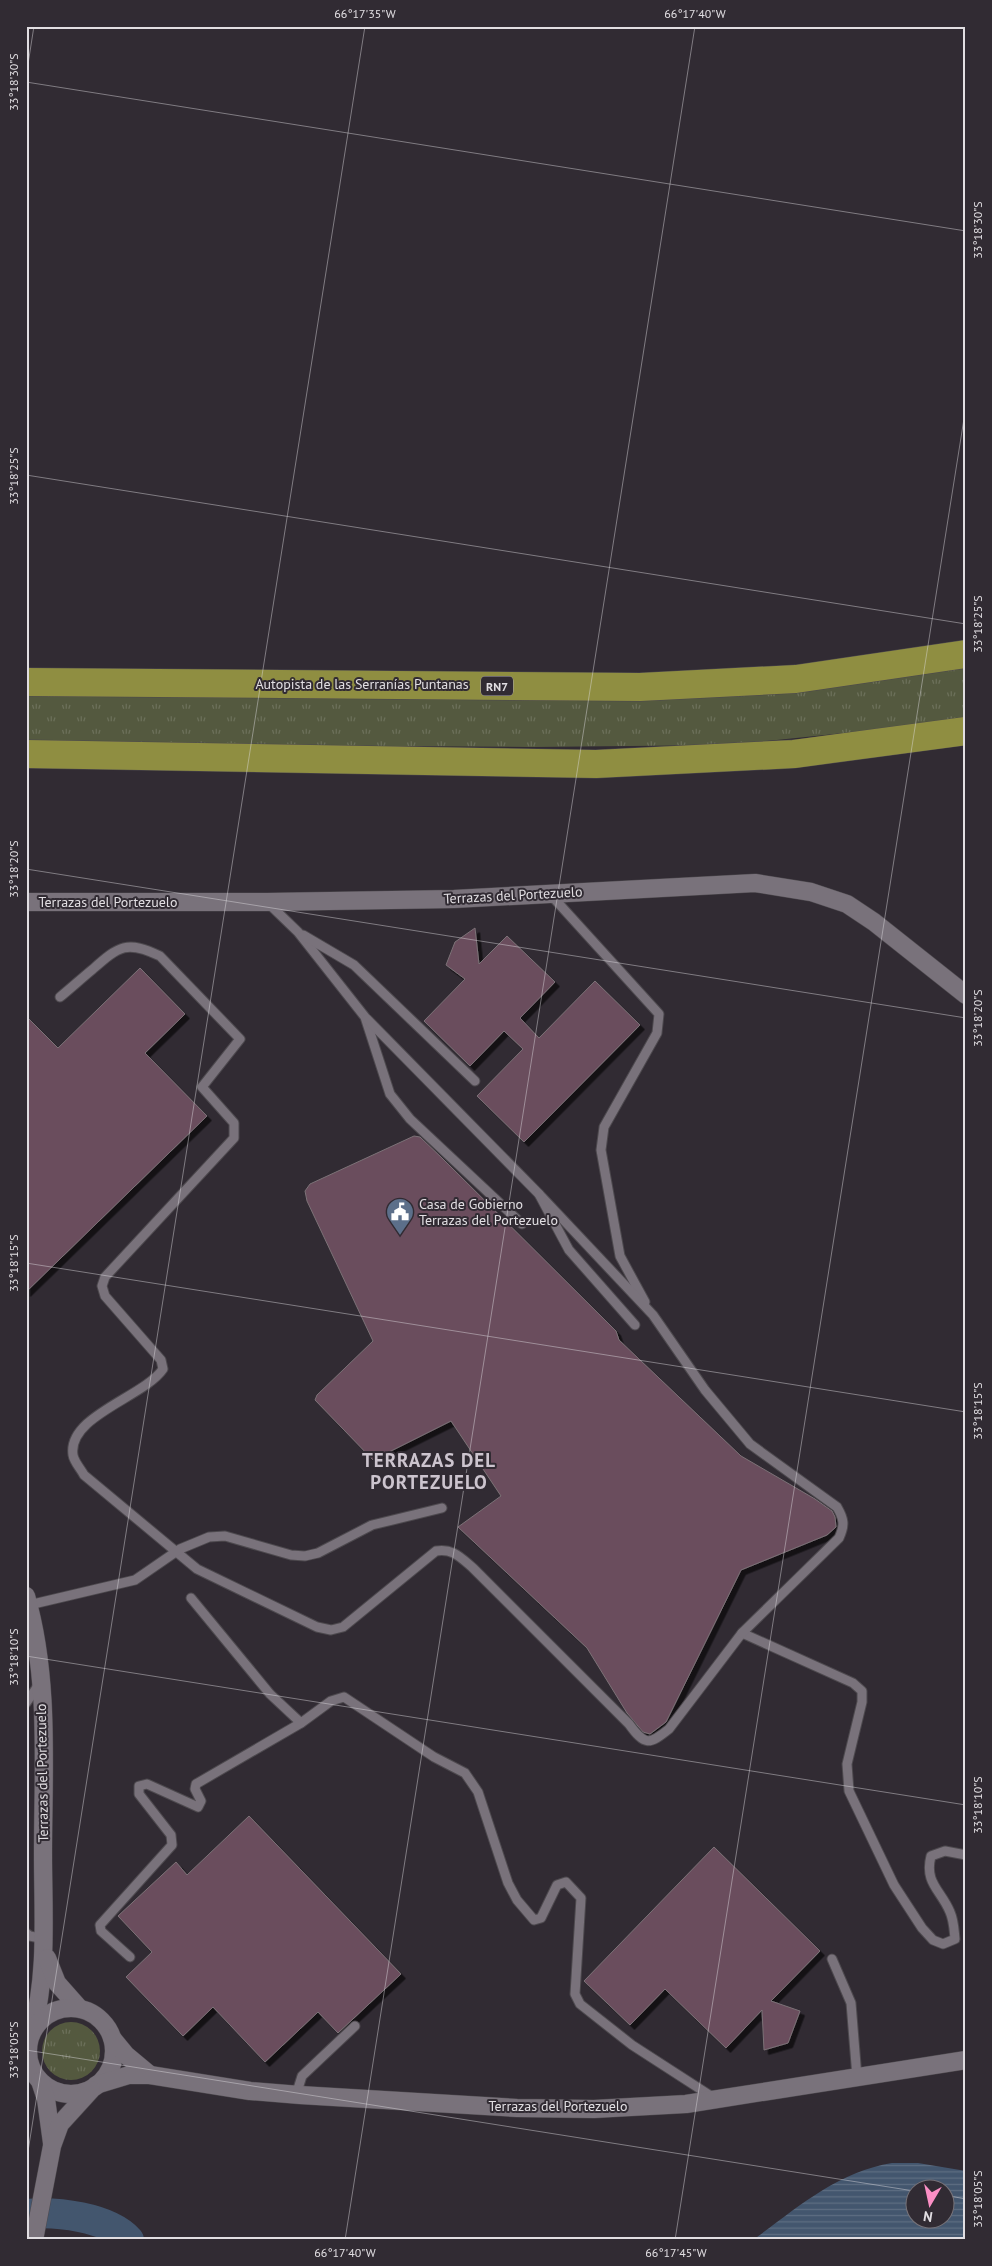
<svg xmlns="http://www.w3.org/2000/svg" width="992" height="2266" viewBox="0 0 992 2266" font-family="'PT Sans',sans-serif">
  <defs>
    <pattern id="grass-tufts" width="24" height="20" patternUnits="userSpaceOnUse" patternTransform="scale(1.25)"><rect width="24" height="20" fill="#54593f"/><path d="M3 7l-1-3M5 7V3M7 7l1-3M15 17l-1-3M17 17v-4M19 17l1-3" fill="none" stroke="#6c705a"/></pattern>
    <pattern id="water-rules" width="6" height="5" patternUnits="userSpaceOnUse" patternTransform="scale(1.25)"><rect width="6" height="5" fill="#43566e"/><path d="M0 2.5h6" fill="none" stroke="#5e6e82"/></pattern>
    <filter id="shadow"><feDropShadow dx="4.5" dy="4.5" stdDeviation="0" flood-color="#0009"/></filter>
  </defs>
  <rect width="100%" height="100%" fill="#312b33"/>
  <g fill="url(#grass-tufts)">
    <path d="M966,667V717L893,728L727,745L532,747L26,744V690L511,698L737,696Z"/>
    <circle cx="71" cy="2051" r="29"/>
  </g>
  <path fill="url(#water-rules)" fill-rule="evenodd" d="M892,2163H918L966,2171V2240H753C797,2208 837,2172 892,2163ZM914,2188H944V2218H914Z"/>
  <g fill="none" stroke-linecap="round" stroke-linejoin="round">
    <path stroke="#43566e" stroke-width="30" d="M26,2214C56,2211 108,2217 129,2240"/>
  </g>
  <g fill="#6a4d5d" stroke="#7c7277" filter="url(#shadow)">
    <path d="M475,928L479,964L507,936L555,982L520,1018L539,1038L595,981L640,1025L524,1142L477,1096L523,1049L504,1031L470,1066L424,1021L465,979L446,965L455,942Z"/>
    <path d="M140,968L185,1014L145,1053L207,1116L26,1292V1016L58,1048Z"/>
    <path d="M414,1136L420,1137L443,1159L616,1331L619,1340L741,1456L815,1499L832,1511L835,1517L836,1527L827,1535L741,1570L666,1722L650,1734L643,1732L627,1713L587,1648L458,1527L501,1496L451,1421L373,1460L315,1400L317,1395L373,1341L307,1201L305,1191L310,1184Z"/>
    <path d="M249,1816L401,1974L338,2033L318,2012L265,2062L213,2007L183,2036L126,1977L152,1952L118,1916L176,1862L187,1875Z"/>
    <path d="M714,1847L820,1951L771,2001L800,2011L788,2043L764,2050L762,2010L726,2048L665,1989L630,2025L584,1981Z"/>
  </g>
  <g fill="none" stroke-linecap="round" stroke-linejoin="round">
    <defs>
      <g id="lane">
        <path d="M550,894L659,1014L657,1033L604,1127L601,1150L620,1256L645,1302"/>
        <path d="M267,902L298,932L365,1017L390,1094L410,1119L522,1224"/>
        <path d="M303,935L354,965L475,1081"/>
        <path d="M60,997C71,988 82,978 93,969C119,946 127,940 160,956L240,1039L202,1087L234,1123V1138L105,1277L102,1286L105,1296L161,1360L163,1369C144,1397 67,1416 73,1455C74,1462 81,1469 84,1475L197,1569L317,1627L331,1630L343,1627L436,1551C453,1548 461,1558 473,1568L629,1724C645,1746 649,1745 669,1729L742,1633L853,1683L862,1691V1702L847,1764L849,1791L894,1885L922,1928L933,1940L943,1944L955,1939C954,1930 954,1921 950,1912C941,1890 924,1883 931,1856L945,1851L966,1855"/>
        <path d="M367,1019L539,1194L569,1250L635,1325"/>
        <path d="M539,1194L653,1315L705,1390L750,1444L837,1507C844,1519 845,1525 839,1538L742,1633"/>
        <path d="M191,1598L270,1694L301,1723"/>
        <path d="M29,1605L135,1580L180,1549L209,1537L225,1536L291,1555L305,1556L318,1553L372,1525L442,1508"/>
        <path d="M26,1703L40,1683"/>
        <path d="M26,1933L30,1936L44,1939"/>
        <path d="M130,1957L101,1931L100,1925L172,1845L171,1835L139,1794V1786L147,1784L198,1807L201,1801L195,1789L196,1784L301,1723L331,1701L344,1697L434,1757L465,1773L478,1792L508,1883L517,1900L534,1920L541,1918L557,1885L566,1882L581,1898L575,1994L580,2004L632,2045L714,2098"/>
        <path d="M832,1959L851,2003L857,2077"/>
        <path d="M296,2095L302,2076L355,2026"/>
      </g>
      <g id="street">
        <path d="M26,902H267L454,899L755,883L811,892L847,904L874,922L966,995"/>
        <path d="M26,1596C50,1679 43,1770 43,1854C43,1915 48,1973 32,2032"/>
        <path d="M47,1958L57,1983L80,2009"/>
        <circle cx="71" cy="2051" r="43"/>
        <path d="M112,2038L126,2055L150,2075"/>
        <path d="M40,2081L46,2099L52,2143"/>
        <path d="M96,2085L129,2075H150L250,2091L300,2095L517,2108L594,2109L686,2104L966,2060"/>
        <path d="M34,2240L52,2146L60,2124L91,2090"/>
      </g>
      <g id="highway">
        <path d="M26,682L640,687L796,679L966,654"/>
        <path d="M26,754L596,764L794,754L966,731"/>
      </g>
    </defs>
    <use href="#lane" stroke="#4d494e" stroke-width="11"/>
    <use href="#street" stroke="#4d494e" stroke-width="19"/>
    <use href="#highway" stroke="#4d494e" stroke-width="29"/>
    <use href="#lane" stroke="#79727b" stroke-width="9"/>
    <use href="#street" stroke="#79727b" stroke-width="18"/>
    <use href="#highway" stroke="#8f8e41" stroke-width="28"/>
  </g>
  <path fill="none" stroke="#e1dee2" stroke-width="1" stroke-opacity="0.45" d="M26,77L34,26M26,82L966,231M26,475L966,624M26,869L966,1018M26,1263L966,1412M26,1656L966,1805M26,2050L914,2191M26,2164L365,26M944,2195L966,2199M345,2240L695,26M675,2240L966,406"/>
  <defs>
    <symbol id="civic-pin" viewBox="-11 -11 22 30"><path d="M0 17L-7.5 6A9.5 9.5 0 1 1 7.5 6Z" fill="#5c6f8a" stroke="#312b33"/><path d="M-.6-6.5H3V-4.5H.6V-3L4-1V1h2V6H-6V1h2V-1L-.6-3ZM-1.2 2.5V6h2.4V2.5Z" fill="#fff"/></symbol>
  </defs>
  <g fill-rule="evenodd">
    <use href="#civic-pin" x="384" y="1196" width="32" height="43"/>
  </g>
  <g text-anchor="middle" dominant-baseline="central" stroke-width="4" stroke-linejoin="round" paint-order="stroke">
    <rect fill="#312b33" stroke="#aca8ae" stroke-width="1" x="481" y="676.5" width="32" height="19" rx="4"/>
    <g font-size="12" font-weight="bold" fill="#e1dee2">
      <text x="497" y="686">RN7</text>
    </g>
    <g font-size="14" fill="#e1dee2" stroke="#312b33">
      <text x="362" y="684">Autopista de las Serranías Puntanas</text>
      <text transform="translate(513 895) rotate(-3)">Terrazas del Portezuelo</text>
      <text x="108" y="902">Terrazas del Portezuelo</text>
      <text transform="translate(42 1773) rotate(-91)">Terrazas del Portezuelo</text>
      <text x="558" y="2106">Terrazas del Portezuelo</text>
    </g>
    <g font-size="14" fill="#e1dee2" stroke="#312b33" text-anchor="start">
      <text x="419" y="1204">Casa de Gobierno<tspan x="419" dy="16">Terrazas del Portezuelo</tspan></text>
    </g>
    <g font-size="19" font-weight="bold" letter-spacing="1" fill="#ccc4ce" stroke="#312b33">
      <text x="429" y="1460">TERRAZAS DEL<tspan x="429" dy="22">PORTEZUELO</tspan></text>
    </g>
  </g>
  <rect width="992" height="2266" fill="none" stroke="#312b33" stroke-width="55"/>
  <g transform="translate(930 2204) rotate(189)"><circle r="24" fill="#312b33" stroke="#777379"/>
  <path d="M0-4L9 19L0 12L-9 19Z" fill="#fb8fc5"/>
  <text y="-8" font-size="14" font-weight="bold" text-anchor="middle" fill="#e1dee2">N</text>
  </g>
  <rect x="28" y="28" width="936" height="2210" fill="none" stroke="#e1dee2" stroke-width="2"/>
  <g font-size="12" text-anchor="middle" fill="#e1dee2">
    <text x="365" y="18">66°17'35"W</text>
    <text x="695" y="18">66°17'40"W</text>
    <text transform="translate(14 82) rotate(-90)" y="4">33°18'30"S</text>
    <text transform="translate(978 230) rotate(-90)" y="4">33°18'30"S</text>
    <text transform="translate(14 476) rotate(-90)" y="4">33°18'25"S</text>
    <text transform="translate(978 624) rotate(-90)" y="4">33°18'25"S</text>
    <text transform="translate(14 869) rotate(-90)" y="4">33°18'20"S</text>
    <text transform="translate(978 1018) rotate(-90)" y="4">33°18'20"S</text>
    <text transform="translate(14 1263) rotate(-90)" y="4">33°18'15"S</text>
    <text transform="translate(978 1411) rotate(-90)" y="4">33°18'15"S</text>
    <text transform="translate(14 1657) rotate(-90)" y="4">33°18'10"S</text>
    <text transform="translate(978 1805) rotate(-90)" y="4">33°18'10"S</text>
    <text transform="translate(14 2050) rotate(-90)" y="4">33°18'05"S</text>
    <text transform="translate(978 2199) rotate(-90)" y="4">33°18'05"S</text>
    <text x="345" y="2257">66°17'40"W</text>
    <text x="676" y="2257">66°17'45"W</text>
  </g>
</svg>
